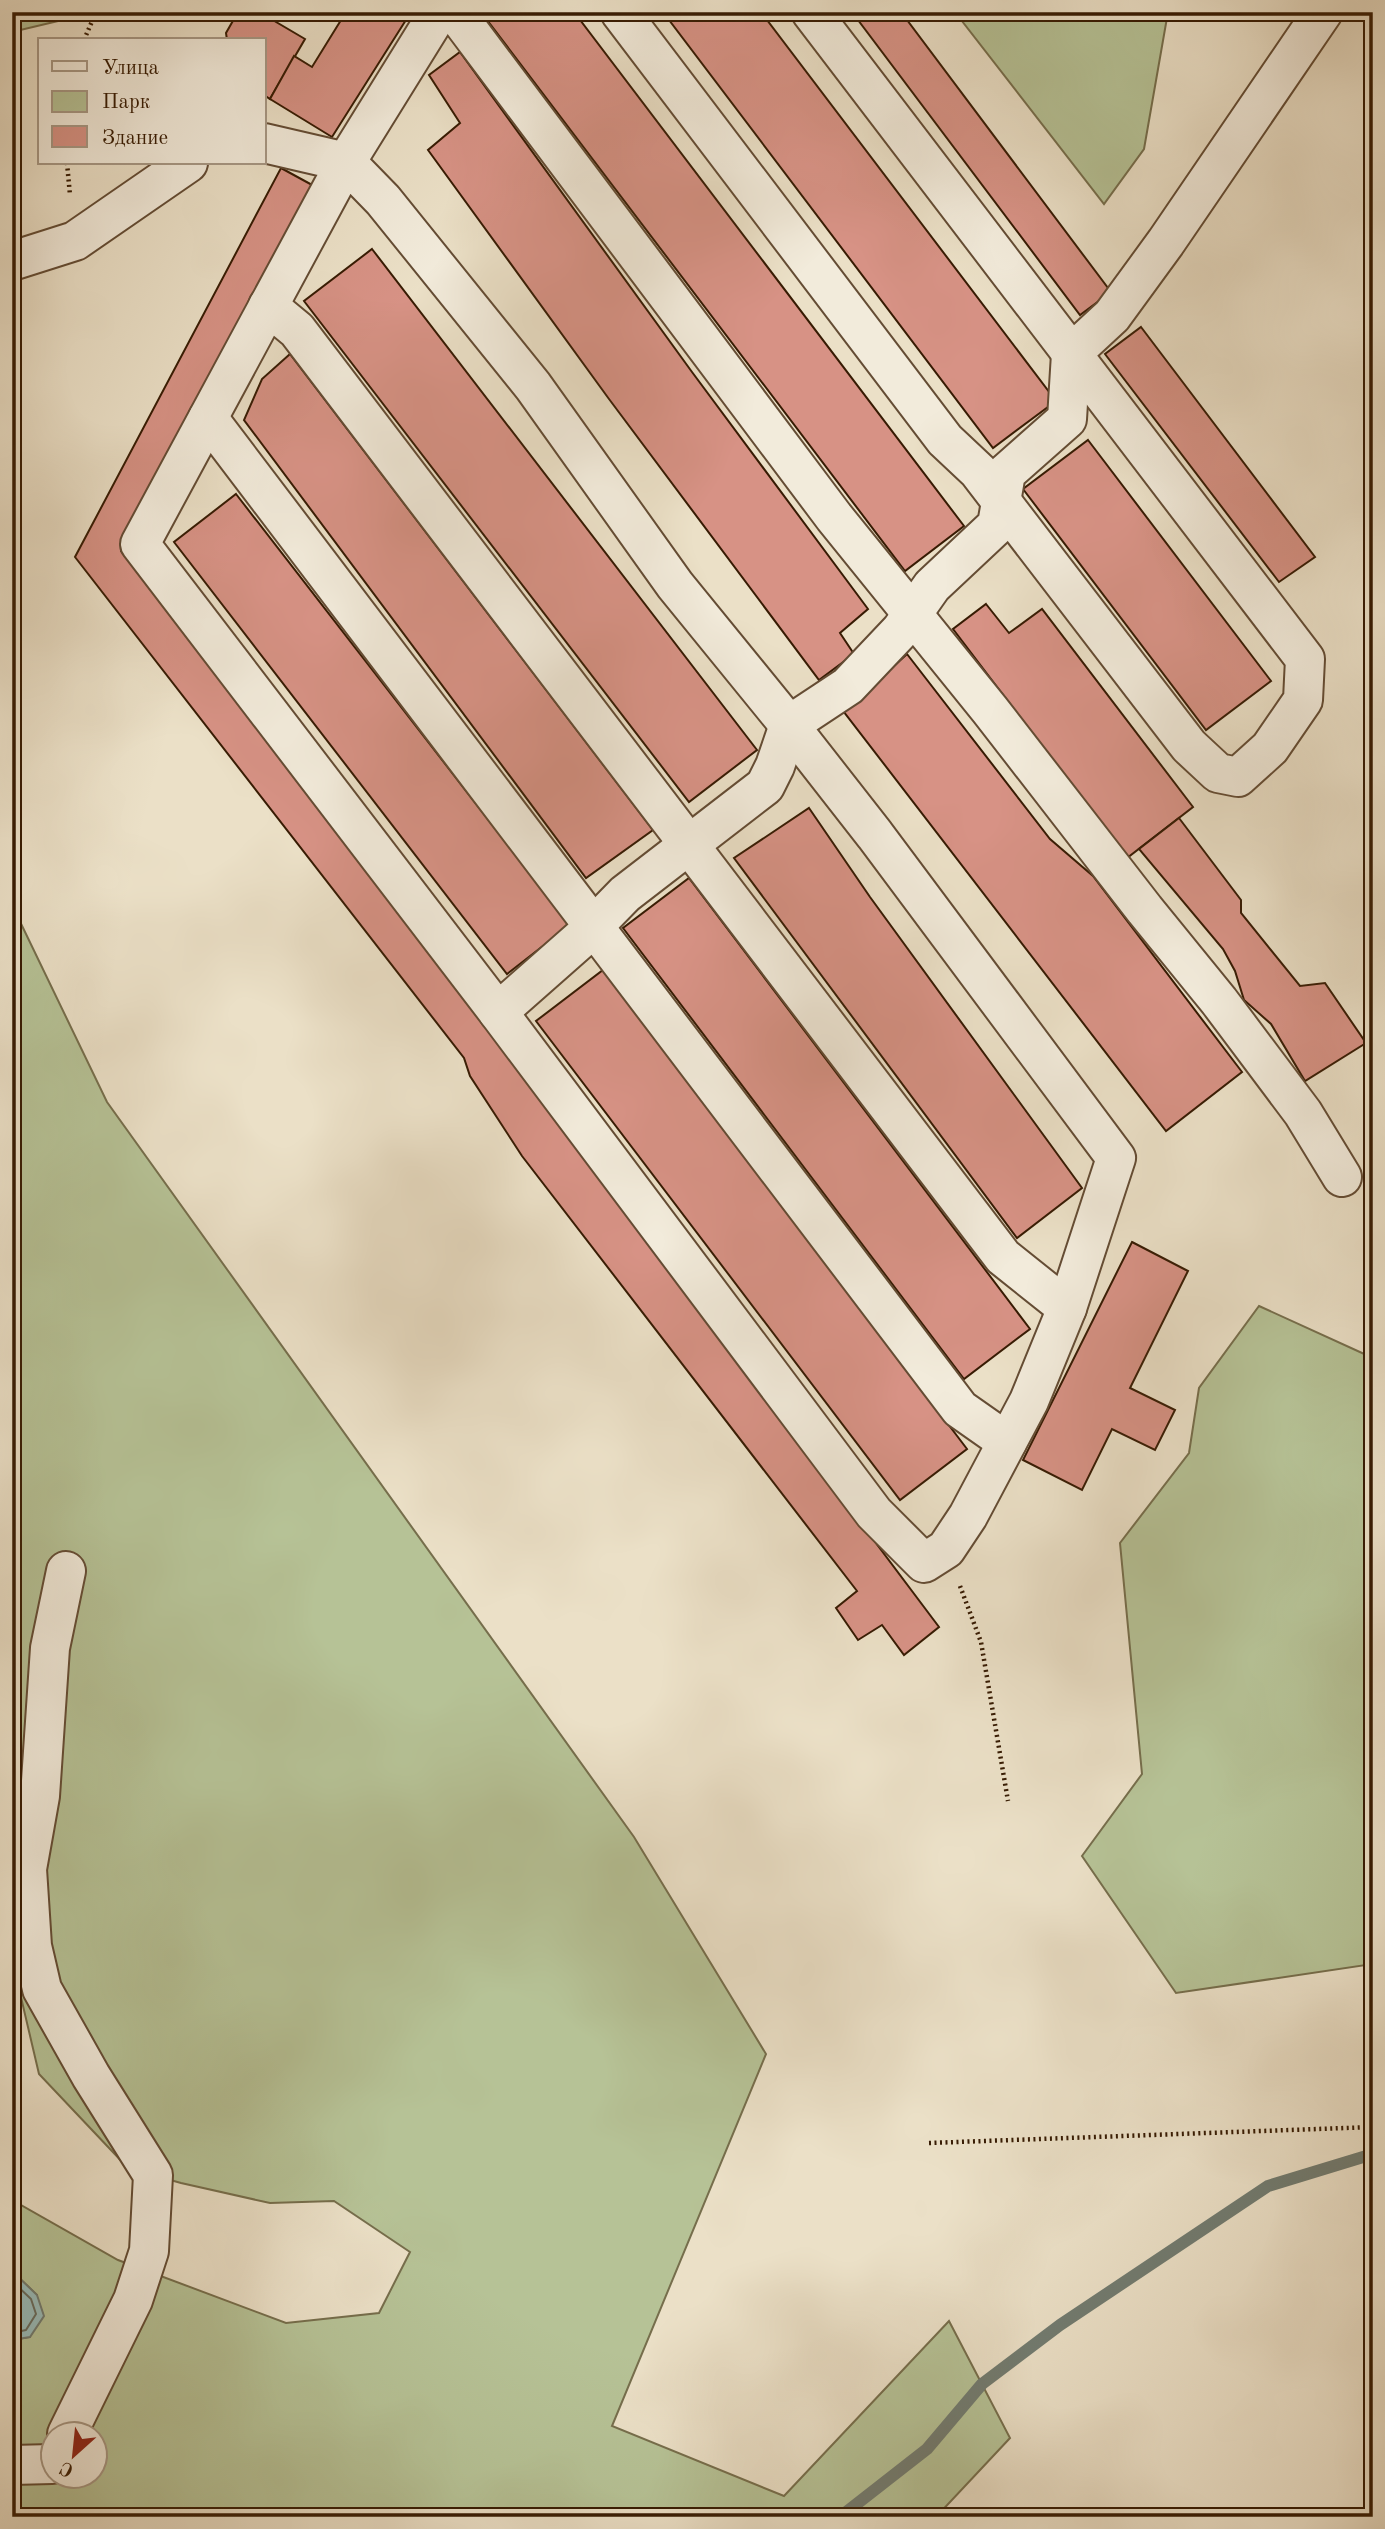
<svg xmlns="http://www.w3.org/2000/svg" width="1385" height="2529" viewBox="0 0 1385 2529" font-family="'Old Standard TT',serif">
  <rect width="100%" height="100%" fill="#ebe0c7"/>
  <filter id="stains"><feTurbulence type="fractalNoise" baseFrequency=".00286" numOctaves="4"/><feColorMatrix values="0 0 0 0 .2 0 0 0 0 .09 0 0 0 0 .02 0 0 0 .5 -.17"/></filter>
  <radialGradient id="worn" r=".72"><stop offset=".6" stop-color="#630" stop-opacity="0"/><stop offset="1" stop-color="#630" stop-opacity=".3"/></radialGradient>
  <g fill="#b6c296" stroke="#766e4c" stroke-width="2" fill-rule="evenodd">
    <path d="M12,12H96L12,32Z"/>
    <path d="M955,12H1168L1144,149L1104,204Z"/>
    <path d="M12,905L107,1102L634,1837L766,2054L612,2426L784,2496L949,2321L1010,2438L936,2517H12V2340L30,2337L37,2295L12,2271V2200L118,2260L286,2323L379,2313L410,2252L334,2201L270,2203L181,2183L128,2168L39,2074L12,1959ZM52,2434H94V2476H52Z"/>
    <path d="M1259,1306L1373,1358V1964L1176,1993L1082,1856L1142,1774L1120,1543L1189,1453L1199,1388Z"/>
  </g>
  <path fill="#99bcba" stroke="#727c71" stroke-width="2" d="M12,2271L37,2295L44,2316L30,2337L12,2340Z"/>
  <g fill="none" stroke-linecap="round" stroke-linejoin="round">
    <path stroke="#686c5e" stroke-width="2" d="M12,2281L31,2299L36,2314L26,2330L12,2333"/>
    <path stroke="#727c71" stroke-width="12" d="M840,2517L927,2449L982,2384L1060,2325L1268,2186L1373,2154"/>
  </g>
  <g fill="#d79285" stroke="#371b03" stroke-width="2">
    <path d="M238,12H259L305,39L270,99L264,95V40H227L226,33Z"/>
    <path d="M346,12H411L332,137L270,99L294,56L312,67Z"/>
    <path d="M481,12H574L964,526L905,571Z"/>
    <path d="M663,12H761L1056,401L993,448Z"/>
    <path d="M852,12H901L1111,292L1080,315Z"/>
    <path d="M460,52L692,372L868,609L840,633L854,654L819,680L609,399L428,150L460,123L429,75Z"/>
    <path d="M281,168L314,186L121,551L494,1027L722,1338L939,1627L904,1655L882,1625L858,1640L836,1608L857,1591L522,1156L470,1076L464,1058L75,557Z"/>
    <path d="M372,249L757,750L689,802L304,301Z"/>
    <path d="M1141,327L1315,557L1279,582L1105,354Z"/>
    <path d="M290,354L653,830L586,878L244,420L262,379Z"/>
    <path d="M1088,440L1271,681L1206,730L1023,489Z"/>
    <path d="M236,494L570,925L507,974L174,542Z"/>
    <path d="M986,604L1009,633L1042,609L1193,807L1127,858L953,629Z"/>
    <path d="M907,654L1050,839L1093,876L1242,1072L1166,1131L844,712Z"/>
    <path d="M809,808L870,897L1082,1188L1017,1238L734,858Z"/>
    <path d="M1179,818L1241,900V913L1300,986L1325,983L1366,1043L1305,1081L1271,1024L1244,1000L1235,971L1223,949L1139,849Z"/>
    <path d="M689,878L1030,1329L964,1379L623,928Z"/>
    <path d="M603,970L967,1449L900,1500L536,1021Z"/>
    <path d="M1132,1242L1188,1271L1130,1388L1175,1410L1155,1450L1112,1429L1082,1490L1023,1460Z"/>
  </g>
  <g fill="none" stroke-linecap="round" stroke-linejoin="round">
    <defs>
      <g id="minor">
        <path d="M455,12L834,517L990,710L1145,910L1219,1001L1303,1113L1342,1177"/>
        <path d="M620,12L945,440L978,471L1189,746L1218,773L1238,777L1270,748L1303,700L1305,659L811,12"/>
        <path d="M264,143L346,162L383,200L533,386L675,585L789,725L875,835L1116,1158L1067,1308L1029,1401L968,1516L946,1549L924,1563L874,1513L498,1012L140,544L346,162L439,12"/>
        <path d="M12,261L75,241L188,163"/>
        <path d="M268,306L297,330L1003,1257L1067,1308"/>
        <path d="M208,418L960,1409L1007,1442"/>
        <path d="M498,1012L583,937L625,894L765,786L775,766L789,725L848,686L901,630L932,586L997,525L1006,473L1067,419L1071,354L1112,316L1166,242L1323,12"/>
        <path d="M66,1571L50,1648L40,1796L27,1869L32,1946L42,1989L91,2076L153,2175L149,2251L133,2300L67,2434"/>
        <path d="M12,2465L52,2464"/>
      </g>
    </defs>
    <use href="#minor" stroke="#644c34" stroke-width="42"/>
    <g stroke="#371b03" stroke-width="4.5" stroke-dasharray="2 3.5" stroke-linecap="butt">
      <path d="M84,40L96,12"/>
      <path d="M67,163L70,195"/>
      <path d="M960,1586L981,1642L1008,1801"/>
      <path d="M929,2143L1373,2127"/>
    </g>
    <use href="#minor" stroke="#f2ebdb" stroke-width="38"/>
  </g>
  <rect width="1385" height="2529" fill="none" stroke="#ebe0c7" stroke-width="42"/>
  <rect x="14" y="14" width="1357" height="2501" fill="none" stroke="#371b03" stroke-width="3.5"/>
  <rect x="21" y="21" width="1343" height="2487" fill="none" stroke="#371b03" stroke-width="2"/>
  <rect x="38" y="38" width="228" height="126" fill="#f2ebdb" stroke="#a79885" stroke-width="2"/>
  <rect x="52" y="61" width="35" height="10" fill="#f2ebdb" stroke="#a79885" stroke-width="2"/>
  <text x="102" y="74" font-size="21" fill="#371b03">Улица</text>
  <rect x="52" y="91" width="35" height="21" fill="#b6c296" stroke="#a79885" stroke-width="2"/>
  <text x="102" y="108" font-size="21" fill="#371b03">Парк</text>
  <rect x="52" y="126" width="35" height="21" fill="#d79285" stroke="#a79885" stroke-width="2"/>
  <text x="102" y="144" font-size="21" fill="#371b03">Здание</text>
  <g transform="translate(74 2455) rotate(207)"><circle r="33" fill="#f2ebdb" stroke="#a79885" stroke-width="2"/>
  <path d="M0-5L12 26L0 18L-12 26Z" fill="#8f2418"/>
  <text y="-10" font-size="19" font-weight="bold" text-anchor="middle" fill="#371b03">С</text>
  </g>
  <rect width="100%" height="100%" filter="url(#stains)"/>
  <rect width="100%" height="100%" fill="url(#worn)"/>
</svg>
